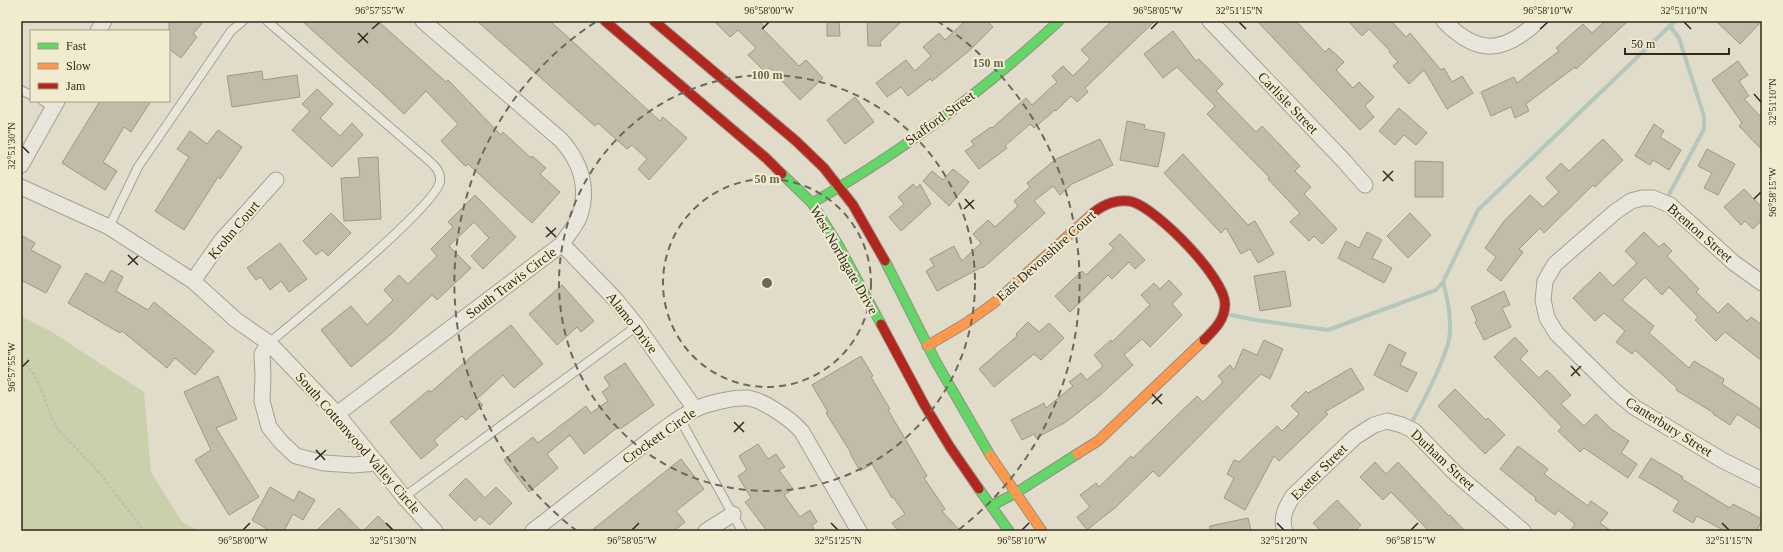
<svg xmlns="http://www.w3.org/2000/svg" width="1783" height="552" viewBox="0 0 1783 552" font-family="'Times New Roman',serif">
  <rect width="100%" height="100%" fill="#e0dcc9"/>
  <path fill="#cbd0ac" d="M21,316L52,332L144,392L151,472L182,522L199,531H21Z"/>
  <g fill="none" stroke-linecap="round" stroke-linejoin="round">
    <g stroke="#b5c6bd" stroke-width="4">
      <path d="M1666,200L1704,129V116L1679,38L1670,26"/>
      <path d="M1231,315L1256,320L1328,330L1436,290L1443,282L1478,210L1675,21"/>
      <path d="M1410,426C1424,400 1439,372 1448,344C1453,327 1448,298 1443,282"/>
    </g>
  </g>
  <g fill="#c3bbaa" stroke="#9f9889">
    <path d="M169,21H204L193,34L197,37L181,58L169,49Z"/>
    <path d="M302,21H378L446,82L448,80L501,135L503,132L531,158L532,156L546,168L540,174L560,192L532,223L468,164L466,166L463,164L441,141L458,124L426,91L404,114L380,91Z"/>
    <path d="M477,21H550L660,121L663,117L687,138L649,180L638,169L647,159L632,145L627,149L598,123L595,126Z"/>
    <path d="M714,21H759L765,27L763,29L799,66L806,60L823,78L800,100L770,68L765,72L748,55L756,48L738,30L730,37Z"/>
    <path d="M827,21H839L840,36H827Z"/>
    <path d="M867,21H902L880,42L881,46H868Z"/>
    <path d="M965,21H987L993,27L969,51L932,81L930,79L908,96L901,87L887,97L876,83L906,60L915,71L931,56L923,47L939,33L945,40Z"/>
    <path d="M1112,21H1155L1085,88L1088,92L1077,102L1071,96L1056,111L1055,110L1034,128L1030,124L1005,146L1007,148L979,169L965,151L974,145L971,141L991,127L992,128L1026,98L1032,105L1057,82L1052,76L1063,66L1073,76L1090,59L1081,50Z"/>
    <path d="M1257,21H1296L1325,52L1329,48L1344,62L1336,70L1353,88L1359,82L1374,97L1365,106L1374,117L1360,130Z"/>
    <path d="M1348,21H1391L1406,37L1410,33L1441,70L1444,68L1452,82L1462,76L1473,93L1447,109L1424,70L1409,84L1393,66L1398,62L1389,52L1390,51L1369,29L1362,36Z"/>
    <path d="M1605,21H1628L1576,69L1575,67L1526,104L1529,111L1515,118L1511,107L1491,116L1481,92L1514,77L1517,83L1559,51L1556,48L1583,24L1592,33Z"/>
    <path d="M1716,21H1762L1740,44Z"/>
    <path d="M1173,31L1196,61L1199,59L1223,84L1216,91L1256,132L1262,126L1300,166L1295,171L1311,187L1304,194L1337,229L1322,244L1314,236L1309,241L1290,222L1300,213L1268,179L1269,177L1207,114L1215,106L1177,67L1163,78L1144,54Z"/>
    <path d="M1738,61L1748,75L1739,81L1749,96L1744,99L1762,118V150L1739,126L1742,123L1712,80Z"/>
    <path d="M262,71L263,80L297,75L300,97L232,107L227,76Z"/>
    <path d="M317,89L333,104L320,118L340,136L352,123L363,135L332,167L292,130L310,111L302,104Z"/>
    <path d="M855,97L874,122L845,144L827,120Z"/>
    <path d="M100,101H151L131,132L124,127L103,162L117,171L105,190L62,163Z"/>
    <path d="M1399,108L1427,133L1416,145L1404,135L1395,145L1379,131Z"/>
    <path d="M1127,121L1145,125L1144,129L1165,133L1158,167L1120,160Z"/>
    <path d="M1654,124L1664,131L1660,137L1681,150L1669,170L1653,160L1650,165L1635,156Z"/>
    <path d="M218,130L242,147L220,179L218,177L184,230L155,211L189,157L177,149L190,131L207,144Z"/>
    <path d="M1100,139L1113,165L1072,184L1060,195L1053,186L1034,201L1045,213L983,268L982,267L937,291L926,271L934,266L930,259L954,246L962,261L981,243L973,234L988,220L995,227L1018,206L1014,201L1030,187L1027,183L1056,159Z"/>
    <path d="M1603,139L1623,160L1595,187L1593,185L1544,233L1540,228L1519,249L1523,252L1501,281L1487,270L1496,257L1485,248L1504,221L1530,195L1543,207L1559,192L1546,178L1561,163L1569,171Z"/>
    <path d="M1707,149L1735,164L1718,195L1704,188L1712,173L1698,166Z"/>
    <path d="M1183,154L1248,225L1255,221L1274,254L1258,263L1250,249L1241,254L1226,228L1221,233L1164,173Z"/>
    <path d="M378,157L381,219L344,221L341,178L360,177L358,158Z"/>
    <path d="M1415,161L1443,162V197H1415Z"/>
    <path d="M953,169L969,182L949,206L923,181L932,171L943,180Z"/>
    <path d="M913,184L917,188L920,184L931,204L901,231L889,217L904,204L898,197Z"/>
    <path d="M1744,189L1762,207V220L1753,229L1745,221L1741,225L1724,207Z"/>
    <path d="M475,195L516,237L483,269L471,256L489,238L474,222L449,246L471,268L437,300L432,295L390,335L351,367L321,330L351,306L367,325L393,300L384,290L399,275L408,284L437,256L431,249L453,227L448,222Z"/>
    <path d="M331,213L351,233L328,256L322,250L316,255L303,241Z"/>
    <path d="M1410,213L1431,235L1408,258L1387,236Z"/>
    <path d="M1367,232L1382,240L1372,258L1392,268L1384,283L1338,258L1346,241L1359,248Z"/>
    <path d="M1644,232L1659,247L1664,243L1672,251L1667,256L1699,289L1696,292L1718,313L1728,303L1747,321L1751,317L1762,325V361L1725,332L1716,341L1695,320L1698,317L1669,287L1662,295L1645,277L1622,300L1654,326L1649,333L1689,368L1694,361L1724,379L1722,384L1762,410V430L1737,414L1730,425L1713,414L1714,413L1676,390L1677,388L1635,350L1632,354L1616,342L1625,331L1604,313L1595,321L1573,298L1600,272L1613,286L1637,263L1625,251Z"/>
    <path d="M1120,234L1145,260L1135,269L1129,262L1112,279L1108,275L1070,312L1055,296L1082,271L1086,275L1114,248L1109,244Z"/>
    <path d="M21,235L35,243L31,250L61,266L46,293L21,280Z"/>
    <path d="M280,243L307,279L289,292L281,281L270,290L261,277L256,280L247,268Z"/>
    <path d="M111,270L123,277L116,291L148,310L154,302L214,351L195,375L175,358L167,368L122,331L120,333L68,303L86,273L104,283Z"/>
    <path d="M1285,271L1291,306L1260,311L1254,276Z"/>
    <path d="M1169,280L1182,294L1172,304L1182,315L1150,347L1142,339L1124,355L1133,365L1099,396L1066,422L1036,438L1034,434L1022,440L1011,420L1044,403L1046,408L1073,386L1069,382L1081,373L1087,380L1103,366L1094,355L1111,340L1112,342L1150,305L1141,295L1154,283L1160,289Z"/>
    <path d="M562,285L594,321L581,332L577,327L557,345L529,314Z"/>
    <path d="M1504,291L1510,305L1502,308L1511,327L1484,340L1475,322L1477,321L1471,307Z"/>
    <path d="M1028,322L1039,332L1049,323L1064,338L1041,360L1034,354L994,387L979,369L1017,336L1016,334Z"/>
    <path d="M511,325L543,364L514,388L503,375L477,399L483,405L466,420L462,416L434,440L438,445L421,459L390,422L429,390L431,392L473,355Z"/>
    <path d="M1515,337L1528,351L1520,359L1539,378L1547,370L1571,395L1561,404L1584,426L1596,414L1611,429L1629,441L1621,453L1637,464L1628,478L1584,448L1580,452L1558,431L1562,427L1494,357Z"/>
    <path d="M1264,340L1283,349L1270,379L1261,374L1159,477L1153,471L1116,507L1087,530L1077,517L1090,507L1080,495L1096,483L1099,487L1131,456L1133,458L1197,396L1203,402L1223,382L1218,376L1230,365L1234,370L1243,349L1257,355Z"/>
    <path d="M1389,344L1406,353L1400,365L1417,373L1407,392L1374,375Z"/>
    <path d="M861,356L873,376L871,377L890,409L888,410L927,476L924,478L945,509L942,511L960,531H898L892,523L905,514L893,497L892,498L872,464L860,471L850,453H851L826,413L828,412L812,385Z"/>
    <path d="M625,363L654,405L620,429L618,427L584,454L570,435L547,454L558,468L529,492L504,460L533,437L538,443L586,406L591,413L608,401L602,392L610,386L604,377Z"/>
    <path d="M1351,368L1364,389L1325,412L1328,414L1279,461L1274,456L1245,510L1224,498L1234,478L1227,474L1234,460L1239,462L1277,426L1282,431L1299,414L1291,406L1306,391L1308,393Z"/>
    <path d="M218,376L237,419L216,428L259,497L229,515L195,460L211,450L184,392Z"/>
    <path d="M1455,389L1486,420L1488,418L1505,435L1485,454L1438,406Z"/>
    <path d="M758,444L768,459L776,454L785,467L779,470L793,489L784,495L800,517L810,510L817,522L812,525L815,531H767L745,502L751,498L738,476L747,470L739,456Z"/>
    <path d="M1518,446L1548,469L1544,474L1588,506L1591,501L1608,513L1600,523L1611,531H1570L1575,524L1558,510L1555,515L1535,500L1536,498L1500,469Z"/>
    <path d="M1651,458L1683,477L1682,479L1730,508L1733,504L1762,519L1757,531H1725L1697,516L1693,523L1673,511L1679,501L1639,477Z"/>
    <path d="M681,459L704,489L676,511L685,522L674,531H591Z"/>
    <path d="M1375,462L1386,474L1398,462L1449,516L1450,515L1465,531H1429L1391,492L1383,500L1360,477Z"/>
    <path d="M466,478L485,498L496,487L512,503L490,525L480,516L475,521L449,495Z"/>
    <path d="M270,487L294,501L299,491L315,500L303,520L293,514L284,531H270L252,520Z"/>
    <path d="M1337,500L1361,525L1355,531H1321L1313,523Z"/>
    <path d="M339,508L361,531H316Z"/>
    <path d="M378,516L393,531H363Z"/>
    <path d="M1248,518L1251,531H1210V526Z"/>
  </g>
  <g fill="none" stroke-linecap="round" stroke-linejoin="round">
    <defs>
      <g id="lane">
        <path d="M267,21L427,159C434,165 441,171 440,181C438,205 295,321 269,343"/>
        <path d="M21,90L31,95"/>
        <path d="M43,101L54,107"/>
        <path d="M109,227L138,167L231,31L243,21"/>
        <path d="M680,419L742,531"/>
        <path d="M404,497L637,326"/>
      </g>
      <g id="street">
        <path d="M1210,21L1344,161L1365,185"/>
        <path d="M1444,21C1478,56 1504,53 1538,21"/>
        <path d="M98,31L104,21"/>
        <path d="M21,165L57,101"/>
        <path d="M21,187L109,227L193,281L236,320L269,343L337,414L404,497L435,531"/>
        <path d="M562,244L616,300L637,326L695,409"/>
        <path d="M193,281L221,241L276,180"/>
        <path d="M1762,283L1734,263L1670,205L1653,198H1642L1631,201L1615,212L1555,264L1545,281L1543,300L1547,318L1557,334L1615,391L1634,407L1722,460L1762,480"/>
        <path d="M269,343L262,354L263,376L262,401L269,427L281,442L296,456L324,463L354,465L377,463"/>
        <path d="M337,414L562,244C567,235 577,225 580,215C589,187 580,161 561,140L423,21"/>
        <path d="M533,531C565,506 597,481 629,456C649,441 673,420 696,409C705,404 731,398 743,398C759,396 792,420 802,432L859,531"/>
        <path d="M706,531L733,514"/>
        <path d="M1285,531C1280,518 1286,507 1293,496L1355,437L1374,425L1387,421L1402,425L1414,431L1456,474L1523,531"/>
      </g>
      <g id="fast">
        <path d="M782,174L812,203L840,248L881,324"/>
        <path d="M812,203C902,152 983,91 1059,21"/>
        <path d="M885,261L936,362L990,455"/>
        <path d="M979,489L1009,531"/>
        <path d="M991,506L1014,494L1077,454"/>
      </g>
      <g id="slow">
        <path d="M927,346L966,323L994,303L1093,213"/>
        <path d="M1077,454L1098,441L1204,340"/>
        <path d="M990,455L1042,531"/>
      </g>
      <g id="jam">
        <path d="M605,21L766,158L782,174"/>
        <path d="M654,21L796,141L824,168L853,205L885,261"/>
        <path d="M1093,213C1104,204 1119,198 1133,202C1158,210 1225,278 1225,304C1225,320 1214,330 1204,340"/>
        <path d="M881,324L925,406L950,447L979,489"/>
      </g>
    </defs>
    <use href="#lane" stroke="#a5a093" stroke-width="10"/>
    <use href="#street" stroke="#a5a093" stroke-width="17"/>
    <use href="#fast" stroke="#949083" stroke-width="11"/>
    <use href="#slow" stroke="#949083" stroke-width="11"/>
    <use href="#jam" stroke="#949083" stroke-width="11"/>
    <path stroke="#c0bdb2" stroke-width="2.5" stroke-dasharray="3 2" stroke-linecap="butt" d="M21,362C40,371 46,410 57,428L102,476L144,531"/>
    <use href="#lane" stroke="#e8e6da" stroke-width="8"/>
    <use href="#street" stroke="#e8e6da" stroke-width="15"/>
    <use href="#fast" stroke="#63d668" stroke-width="9"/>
    <use href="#slow" stroke="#ff974d" stroke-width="9"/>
    <use href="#jam" stroke="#b3261e" stroke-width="9"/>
  </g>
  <path fill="none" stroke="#31291d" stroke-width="1.5" d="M1239,22L1246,29M1684,22L1691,29M372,29L380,22M762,29L769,22M1151,29L1158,22M1540,29L1548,22M358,33L368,43M358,43L368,33M1754,94L1761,102M22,146L29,153M1383,171L1393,181M1383,181L1393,171M965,199L974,209M1754,199L1761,192M964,209L974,200M546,227L556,237M546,237L556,228M128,255L138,265M128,265L138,256M1571,366L1580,376M22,367L29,360M1571,376L1581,366M1152,394L1162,404M1152,404L1162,394M734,422L744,432M734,432L744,422M316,450L325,460M315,460L326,450M386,523L393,530M831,523L838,530M1277,523L1284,530M1722,523L1729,530M243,530L250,523M632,530L639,523M1022,530L1029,523M1411,530L1418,523"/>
  <g fill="none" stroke="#6e6859" stroke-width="2" stroke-dasharray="7 5">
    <circle cx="767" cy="283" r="104"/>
    <circle cx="767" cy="283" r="208"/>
    <path d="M577 531A312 312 0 0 1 597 21M937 21A312 312 0 0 1 957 531"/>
  </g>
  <g text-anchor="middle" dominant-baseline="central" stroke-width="4" stroke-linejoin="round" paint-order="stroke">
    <g font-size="14" fill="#31291d" stroke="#f1eccf">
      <text transform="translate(1288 103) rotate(46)">Carlisle Street</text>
      <text transform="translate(940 118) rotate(-36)">Stafford Street</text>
      <text transform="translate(234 230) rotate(-50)">Krohn Court</text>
      <text transform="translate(1700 233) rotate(41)">Brenton Street</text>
      <text transform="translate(1046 256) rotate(-42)">East Devonshire Court</text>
      <text transform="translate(844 260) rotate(60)">West Northgate Drive</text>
      <text transform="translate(511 283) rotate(-37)">South Travis Circle</text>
      <text transform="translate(632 323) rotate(52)">Alamo Drive</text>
      <text transform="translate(1669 427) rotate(32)">Canterbury Street</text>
      <text transform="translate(659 436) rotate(-35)">Crockett Circle</text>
      <text transform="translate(358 443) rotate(49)">South Cottonwood Valley Circle</text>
      <text transform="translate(1443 460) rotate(43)">Durham Street</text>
      <text transform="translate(1319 472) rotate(-45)">Exeter Street</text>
    </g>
  </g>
  <circle cx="767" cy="283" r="6" fill="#6e6859" stroke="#f1eccf" stroke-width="2"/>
  <g font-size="12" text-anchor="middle" font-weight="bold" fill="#6e6859" stroke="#f1eccf" stroke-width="4" stroke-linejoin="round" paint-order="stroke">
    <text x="988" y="67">150 m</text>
    <text x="767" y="79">100 m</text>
    <text x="767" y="183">50 m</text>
  </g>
  <rect width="1783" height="552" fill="none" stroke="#f1eccf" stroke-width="44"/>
  <rect x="30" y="30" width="140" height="72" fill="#f1eccf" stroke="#a49e88"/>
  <rect x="38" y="43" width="20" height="6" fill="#63d668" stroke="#a49e88"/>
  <text x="66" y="50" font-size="12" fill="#31291d">Fast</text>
  <rect x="38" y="63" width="20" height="6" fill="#ff974d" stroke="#a49e88"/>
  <text x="66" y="70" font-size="12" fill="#31291d">Slow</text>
  <rect x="38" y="83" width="20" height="6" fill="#b3261e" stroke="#a49e88"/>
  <text x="66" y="90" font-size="12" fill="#31291d">Jam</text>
  <path d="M1625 48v6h104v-6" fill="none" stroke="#31291d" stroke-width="2"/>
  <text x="1631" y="48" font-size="12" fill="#31291d" stroke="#f1eccf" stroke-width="3" paint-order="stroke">50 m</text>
  <rect x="22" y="22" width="1739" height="508" fill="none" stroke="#31291d" stroke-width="1.5"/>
  <g font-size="10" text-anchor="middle" fill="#31291d">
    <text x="380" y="14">96°57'55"W</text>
    <text x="769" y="14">96°58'00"W</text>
    <text x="1158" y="14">96°58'05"W</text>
    <text x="1239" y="14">32°51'15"N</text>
    <text x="1548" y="14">96°58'10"W</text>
    <text x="1684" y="14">32°51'10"N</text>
    <text transform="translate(1772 102) rotate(-90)" y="4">32°51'10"N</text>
    <text transform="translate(11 146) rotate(-90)" y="4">32°51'30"N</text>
    <text transform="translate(1772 192) rotate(-90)" y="4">96°58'15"W</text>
    <text transform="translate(11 367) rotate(-90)" y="4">96°57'55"W</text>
    <text x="243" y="544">96°58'00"W</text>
    <text x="393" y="544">32°51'30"N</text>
    <text x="632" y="544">96°58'05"W</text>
    <text x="838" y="544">32°51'25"N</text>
    <text x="1022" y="544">96°58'10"W</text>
    <text x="1284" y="544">32°51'20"N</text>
    <text x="1411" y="544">96°58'15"W</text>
    <text x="1729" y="544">32°51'15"N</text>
  </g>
</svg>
